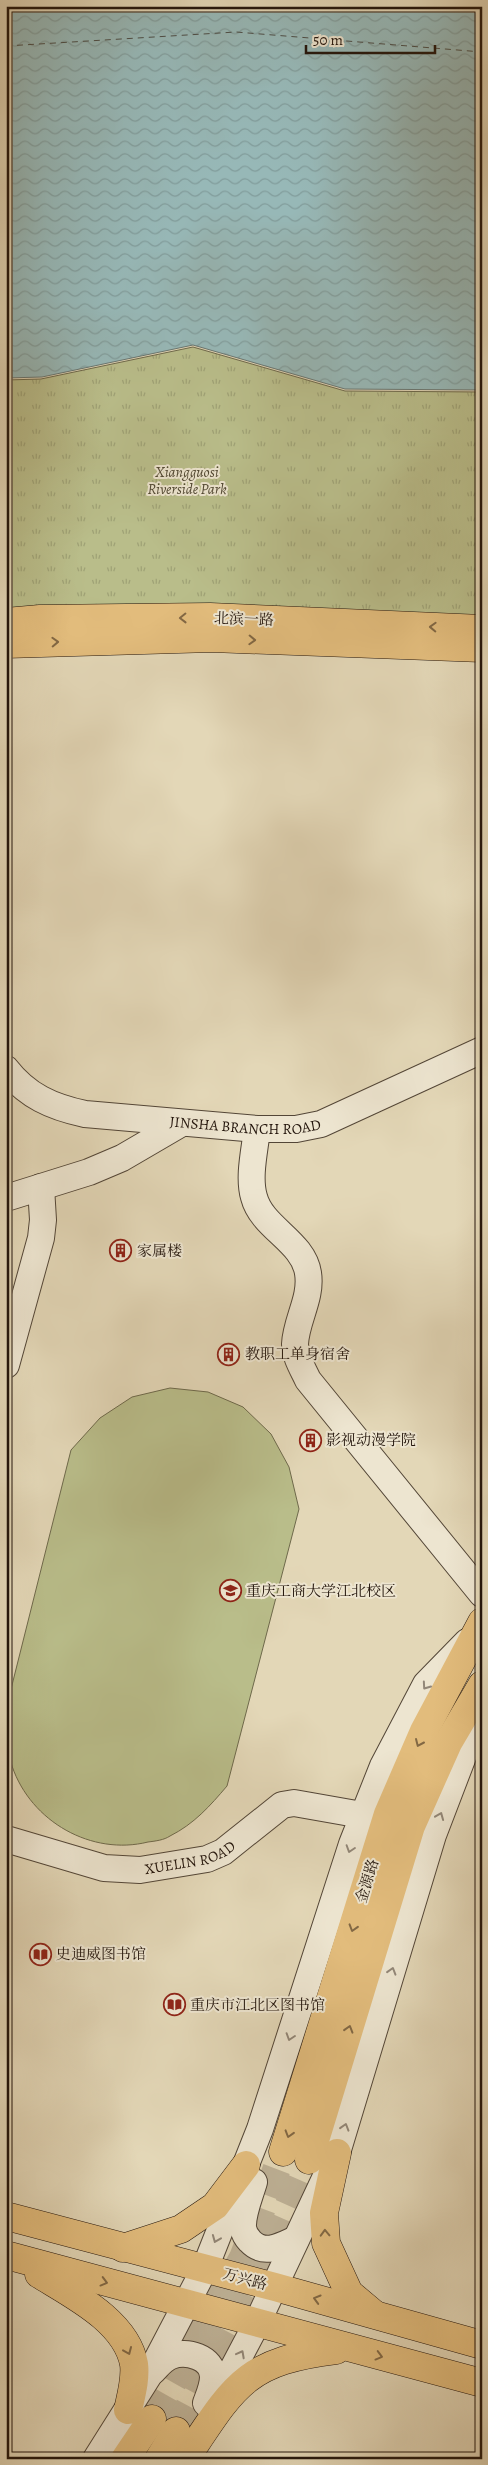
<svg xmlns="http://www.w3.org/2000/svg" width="488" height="2465" viewBox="0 0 488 2465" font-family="Alegreya,'Noto Serif SC',serif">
  <defs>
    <pattern id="park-tufts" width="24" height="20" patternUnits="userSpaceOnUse" patternTransform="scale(1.25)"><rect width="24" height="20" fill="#b9bd8a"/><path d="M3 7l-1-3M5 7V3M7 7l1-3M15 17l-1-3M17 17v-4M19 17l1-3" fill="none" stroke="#9fa276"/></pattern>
    <pattern id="water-waves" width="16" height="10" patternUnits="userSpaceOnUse" patternTransform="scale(1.25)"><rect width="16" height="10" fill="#97b8b7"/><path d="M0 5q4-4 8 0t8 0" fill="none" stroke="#829d9c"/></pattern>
  </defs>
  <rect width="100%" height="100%" fill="#e3d7b7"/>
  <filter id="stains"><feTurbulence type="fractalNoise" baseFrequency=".004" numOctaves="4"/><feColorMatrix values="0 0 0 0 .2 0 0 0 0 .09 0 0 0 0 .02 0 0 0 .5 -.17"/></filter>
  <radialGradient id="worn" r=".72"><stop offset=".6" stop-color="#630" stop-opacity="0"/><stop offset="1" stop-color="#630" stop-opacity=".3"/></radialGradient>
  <path fill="#b9bd8a" stroke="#6e694b" d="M170,1388L208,1392L243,1407L271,1434L289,1467L299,1509L227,1786C210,1806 194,1824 170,1836C164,1840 156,1841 148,1842C92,1856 31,1822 12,1766C6,1747 6,1729 6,1709L71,1450L100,1418L132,1397Z"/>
  <path fill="url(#park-tufts)" stroke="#6e694b" d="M193,347L345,391L482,392V620L6,613V380L41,379Z"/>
  <path fill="url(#water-waves)" stroke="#697773" d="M6,6H482V390L345,389L193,345L42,377L6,378Z"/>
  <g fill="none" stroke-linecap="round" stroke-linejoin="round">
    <path stroke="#4c4e48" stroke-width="1" stroke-dasharray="6 5" stroke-linecap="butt" d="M6,46L236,32L482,52"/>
    <g stroke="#bdb095" stroke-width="28" stroke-dasharray="28 14" stroke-linecap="butt">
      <path d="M152,2419L243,2258L283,2152"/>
      <path d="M176,2431L250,2293L309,2160"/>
    </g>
    <defs>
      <g id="minor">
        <path id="s1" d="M6,1069C27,1096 52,1107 85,1114L257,1129H296L321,1124L482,1050"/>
        <path d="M257,1129C255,1149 248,1177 254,1197C262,1228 303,1241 308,1273C312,1298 296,1320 295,1344C295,1357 303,1369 308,1380L482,1594"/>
        <path d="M6,1198L89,1172L122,1158L182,1123"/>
        <path d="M6,1365L41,1238L43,1220L41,1187"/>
        <path id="s2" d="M6,1839L104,1868L140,1870L207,1859L223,1852L282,1805L294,1803L362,1815"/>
        <path d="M254,2182C250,2196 242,2214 243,2228C244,2233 247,2238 250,2241C264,2256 281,2246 296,2239"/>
        <path d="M153,2371C159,2365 163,2359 171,2356C186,2350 213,2357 213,2377C213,2386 209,2395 206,2403"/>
        <path d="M211,2410L257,2323L337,2153L433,1835L482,1707"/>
        <path d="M96,2459L149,2375L205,2268L260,2129L352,1844L383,1766L426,1684L467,1642"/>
      </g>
      <g id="major">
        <path d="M6,622L40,619L210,617L482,629"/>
        <path d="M6,644L212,638L482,648"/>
        <path d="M283,2152L388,1814L424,1731L482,1622"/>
        <path d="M337,2153L324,2213L326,2243L349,2293L374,2314"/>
        <path d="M309,2160L411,1826L448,1743L482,1685"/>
        <path d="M6,2216L275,2287L482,2345"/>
        <path d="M123,2248L181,2229L215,2206L246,2165"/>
        <path d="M6,2255L482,2383"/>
        <path d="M39,2274C73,2295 126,2321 134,2364C136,2379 131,2396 128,2410"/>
        <path d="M186,2458C234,2386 245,2361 336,2350"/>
        <path d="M125,2459L152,2419"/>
        <path d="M159,2459L176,2431"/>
      </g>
    </defs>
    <use href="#minor" stroke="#534637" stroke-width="28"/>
    <use href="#major" stroke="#23150c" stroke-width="29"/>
    <use href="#minor" stroke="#ede5d0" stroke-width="26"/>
    <use href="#major" stroke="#e2bc7c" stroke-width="28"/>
  </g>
  <defs><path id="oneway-chevron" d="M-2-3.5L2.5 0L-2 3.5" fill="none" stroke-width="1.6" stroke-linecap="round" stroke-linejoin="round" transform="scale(1.25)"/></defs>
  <g stroke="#826844">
    <use href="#oneway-chevron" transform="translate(183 618) rotate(179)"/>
    <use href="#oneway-chevron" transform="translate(433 627) rotate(-178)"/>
    <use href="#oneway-chevron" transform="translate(252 640) rotate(2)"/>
    <use href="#oneway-chevron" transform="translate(55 642) rotate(-2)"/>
    <use href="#oneway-chevron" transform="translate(419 1743) rotate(114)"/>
    <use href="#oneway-chevron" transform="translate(353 1928) rotate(107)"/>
    <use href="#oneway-chevron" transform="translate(349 2029) rotate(-73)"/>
    <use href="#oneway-chevron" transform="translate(289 2134) rotate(107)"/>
    <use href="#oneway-chevron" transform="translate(325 2233) rotate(-92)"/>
    <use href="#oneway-chevron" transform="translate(104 2282) rotate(15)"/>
    <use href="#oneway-chevron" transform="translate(317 2299) rotate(-164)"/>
    <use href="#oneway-chevron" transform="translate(128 2351) rotate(67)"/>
    <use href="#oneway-chevron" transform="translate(379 2356) rotate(15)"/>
  </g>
  <g stroke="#928778">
    <use href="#oneway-chevron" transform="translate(426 1686) rotate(125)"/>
    <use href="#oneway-chevron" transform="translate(440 1816) rotate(-68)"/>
    <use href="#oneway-chevron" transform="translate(350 1849) rotate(108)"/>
    <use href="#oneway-chevron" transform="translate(392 1971) rotate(-73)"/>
    <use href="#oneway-chevron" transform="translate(290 2037) rotate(108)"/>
    <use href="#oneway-chevron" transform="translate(345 2127) rotate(-73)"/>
    <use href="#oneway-chevron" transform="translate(216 2239) rotate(112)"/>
    <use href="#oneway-chevron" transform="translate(241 2354) rotate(-62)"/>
  </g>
  <defs>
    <symbol id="building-ring" viewBox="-11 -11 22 22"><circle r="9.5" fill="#ede5d0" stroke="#8f2418" stroke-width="1.5"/><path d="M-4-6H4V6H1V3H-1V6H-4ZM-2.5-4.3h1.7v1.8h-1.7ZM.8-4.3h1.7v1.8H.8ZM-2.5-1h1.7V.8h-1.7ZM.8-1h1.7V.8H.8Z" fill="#8f2418"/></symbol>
    <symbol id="university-ring" viewBox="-11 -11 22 22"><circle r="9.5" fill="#ede5d0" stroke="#8f2418" stroke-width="1.5"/><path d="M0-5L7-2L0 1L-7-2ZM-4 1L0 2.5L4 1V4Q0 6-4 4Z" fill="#8f2418"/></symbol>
    <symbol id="library-ring" viewBox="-11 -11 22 22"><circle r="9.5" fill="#ede5d0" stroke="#8f2418" stroke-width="1.5"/><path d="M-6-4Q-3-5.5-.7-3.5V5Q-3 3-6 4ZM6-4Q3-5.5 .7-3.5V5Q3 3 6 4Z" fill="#8f2418"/></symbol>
  </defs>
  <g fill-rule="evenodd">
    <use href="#building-ring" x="108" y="1238" width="25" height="25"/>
    <use href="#building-ring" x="216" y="1342" width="25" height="25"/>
    <use href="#building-ring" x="298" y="1428" width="25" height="25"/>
    <use href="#university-ring" x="218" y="1578" width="25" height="25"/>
    <use href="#library-ring" x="28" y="1942" width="25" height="25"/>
    <use href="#library-ring" x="162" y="1992" width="25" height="25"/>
  </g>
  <g text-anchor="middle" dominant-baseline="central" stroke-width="4" stroke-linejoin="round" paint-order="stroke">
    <g font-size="15" font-style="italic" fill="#504732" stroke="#ede5d0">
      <text x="187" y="472">Xiangguosi<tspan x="187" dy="17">Riverside Park</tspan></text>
    </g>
    <g font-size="15" fill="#23150c" stroke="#ede5d0">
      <text transform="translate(244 619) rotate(2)">北滨一路</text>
      <text stroke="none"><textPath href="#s1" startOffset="254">JINSHA BRANCH ROAD</textPath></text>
      <text stroke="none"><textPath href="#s2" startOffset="190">XUELIN ROAD</textPath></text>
      <text transform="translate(367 1881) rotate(-73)">金源路</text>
      <text transform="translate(245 2279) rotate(15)">万兴路</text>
    </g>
    <g font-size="15" fill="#23150c" stroke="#ede5d0" text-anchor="start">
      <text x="137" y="1251">家属楼</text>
      <text x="245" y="1354">教职工单身宿舍</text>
      <text x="326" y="1440">影视动漫学院</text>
      <text x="246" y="1591">重庆工商大学江北校区</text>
      <text x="56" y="1954">史迪威图书馆</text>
      <text x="190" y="2005">重庆市江北区图书馆</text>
    </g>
  </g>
  <rect width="488" height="2465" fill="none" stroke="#e3d7b7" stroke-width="25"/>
  <rect x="8" y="8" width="473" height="2450" fill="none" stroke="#23150c" stroke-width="2.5"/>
  <rect x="12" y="12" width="463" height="2440" fill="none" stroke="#23150c"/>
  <path d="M306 45v8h129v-8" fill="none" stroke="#23150c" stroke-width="2.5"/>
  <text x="313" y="45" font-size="15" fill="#23150c" stroke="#ede5d0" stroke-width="4" paint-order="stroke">50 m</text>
  <rect width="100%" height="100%" filter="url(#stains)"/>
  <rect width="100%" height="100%" fill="url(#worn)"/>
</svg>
